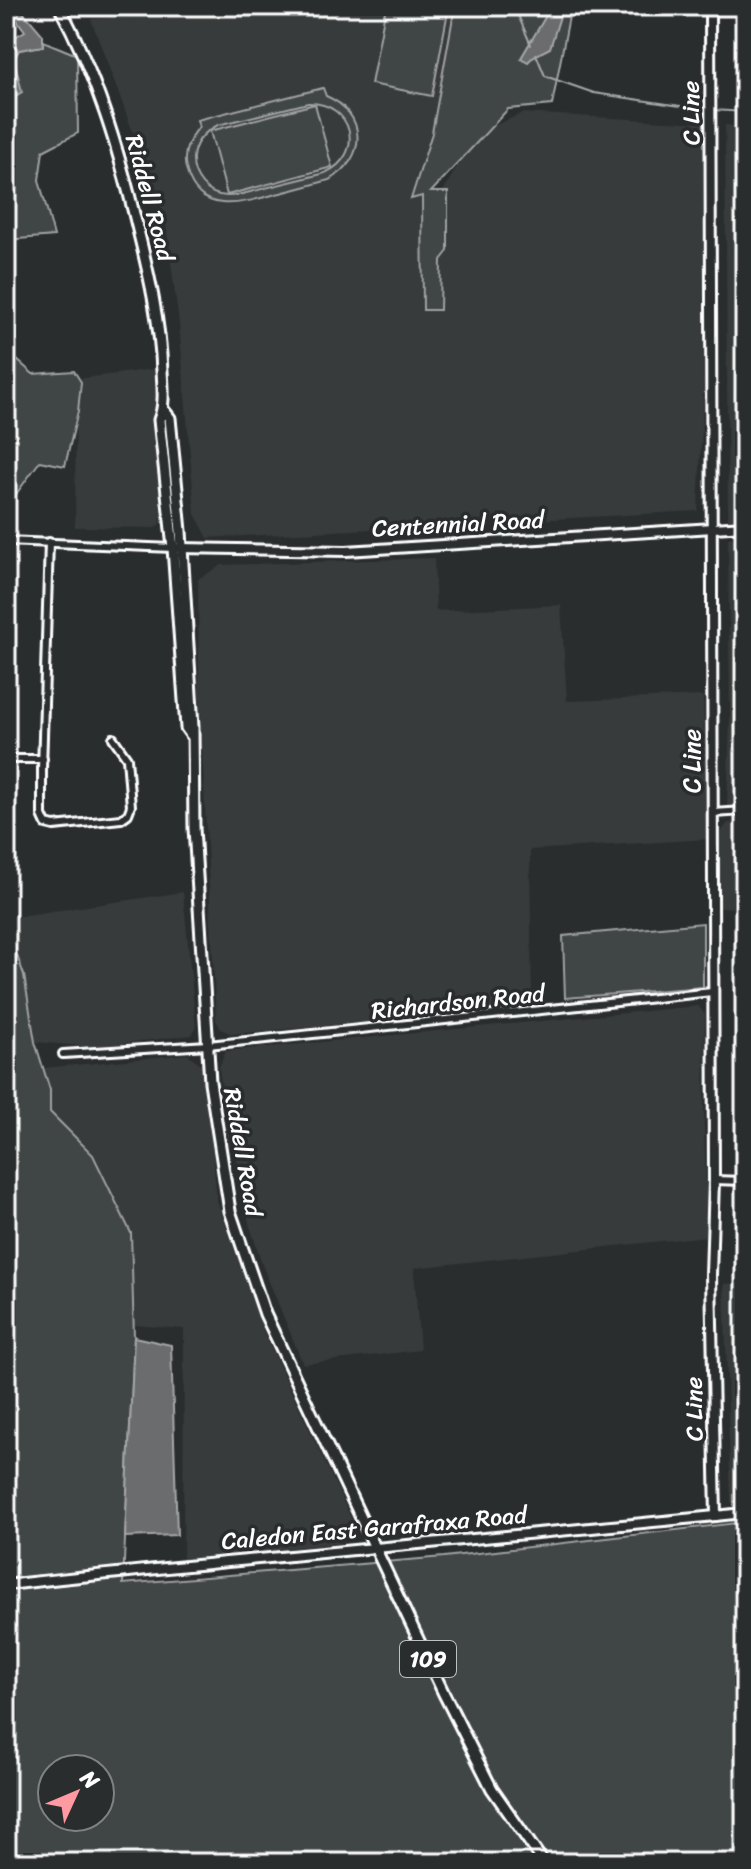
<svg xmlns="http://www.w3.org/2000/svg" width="751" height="1869" viewBox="0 0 751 1869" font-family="Sriracha,sans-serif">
  <rect width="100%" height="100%" fill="#2a2d2e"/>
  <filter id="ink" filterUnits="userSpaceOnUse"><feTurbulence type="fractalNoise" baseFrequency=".0125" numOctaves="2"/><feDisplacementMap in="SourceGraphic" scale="16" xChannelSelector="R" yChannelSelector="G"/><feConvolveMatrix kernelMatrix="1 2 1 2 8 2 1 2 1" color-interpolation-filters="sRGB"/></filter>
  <g filter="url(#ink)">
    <g fill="#373a3b">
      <path d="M214,6H455L432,133L411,198L422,194L442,193L458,165L491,127L523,113L703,123L704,384L698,511L208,538L195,514L179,323L165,219L91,19L214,12Z"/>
      <path d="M725,125L745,127V519L728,520Z"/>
      <path d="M154,369L161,523L155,528L75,527L76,379Z"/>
      <path d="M745,536V805L727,807L730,718L728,538Z"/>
      <path d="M434,558L436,611L561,605L567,701L703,696L708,839L530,850L532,1007L231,1034L221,1029L216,1020L199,691L198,579L222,565Z"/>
      <path d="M745,821V907L718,908L720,833L728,823Z"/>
      <path d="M183,892L196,1027L192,1035L93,1047L35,1042L6,928V918Z"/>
      <path d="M698,1006L705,1014L704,1129L708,1236L414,1268L420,1350L303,1364L263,1267L249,1223L235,1149L229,1143L219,1067L226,1051Z"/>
      <path d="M188,1054L205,1068L217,1200L264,1333L353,1522L354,1531L348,1539L338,1543L183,1560L184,1329L134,1325L131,1233L93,1156L50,1112L49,1088L43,1068Z"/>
      <path d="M745,1283V1502L731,1503L724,1284Z"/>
    </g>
    <g fill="#414445" stroke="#a0a2a2" stroke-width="2" fill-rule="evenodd">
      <path d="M386,6H449L432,96L371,84Z"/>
      <path d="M455,6H571L552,105L508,109L431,192H448V251L441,260L440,310H423L422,196L411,199L432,133Z"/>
      <path d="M43,41L77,55L78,133L43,151L39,180L54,236L6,240V86L9,100L13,59L19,50L43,46Z"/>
      <path d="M323,88L326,96C367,113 368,159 329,180C311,185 293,190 276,194C243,203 200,217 187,172C181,155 188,140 199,127L197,120ZM308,103C353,102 366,155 325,173C303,179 280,184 258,190C248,192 237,197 227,196C207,196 192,177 193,158C194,142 204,132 218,125Z"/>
      <path d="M315,104L332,167L227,195L210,131Z"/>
      <path d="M6,320L8,352L33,374L74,371L81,382L78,411L65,466L40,461L6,508Z"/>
      <path d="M703,923V987L565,998L563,936Z"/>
      <path d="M6,925L24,975L35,1042L50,1090V1112L93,1155L131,1233L134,1337L123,1584L444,1557L745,1522V1863H6ZM52,1769H100V1817H52Z"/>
    </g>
    <g fill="#6a6c6d" stroke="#a6a7a7" stroke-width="2">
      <path d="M6,6H18L43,35V46L19,50L14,59L22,92L9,100L6,86V36L15,37L25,31Z"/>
      <path d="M550,9L561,13L550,48L534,56L528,62L521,58Z"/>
      <path d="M134,1337L171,1345L177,1535L125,1537Z"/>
    </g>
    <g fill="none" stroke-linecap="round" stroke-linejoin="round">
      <g stroke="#a6a7a7" stroke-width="2">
        <path d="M514,6L531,45"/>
        <path d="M536,54L545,76L594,93L707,110"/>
        <path d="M713,110L745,112"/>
      </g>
      <defs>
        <g id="street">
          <path d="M6,541L173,548"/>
          <path d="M49,542L42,769V815L46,824L54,826L121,819L128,814L131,806L127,758L113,738"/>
          <path d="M6,759H43"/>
          <path d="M713,813L745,811"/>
          <path d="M63,1054L208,1045L712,992"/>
          <path d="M714,1180L745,1181"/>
        </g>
        <g id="secondary">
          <path d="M710,6L714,1180L711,1275L716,1516"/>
          <path d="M179,548L346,551L745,526"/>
          <path d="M6,1585C252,1557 499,1538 745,1513"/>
        </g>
        <g id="primary">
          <path d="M59,6C96,74 119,151 137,226C149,274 160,322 162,371C163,388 165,404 159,420L173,548L186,728L191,735"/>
          <path d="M163,409L170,418L181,531L193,727L194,828L210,1082L230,1211L265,1314L444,1694L492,1789L544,1863"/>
        </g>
      </defs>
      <use href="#street" stroke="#fff" stroke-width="12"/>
      <use href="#secondary" stroke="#fff" stroke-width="14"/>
      <use href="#primary" stroke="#fff" stroke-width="15"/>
      <use href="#street" stroke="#2a2d2e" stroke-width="6"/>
      <use href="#secondary" stroke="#2a2d2e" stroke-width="8"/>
      <use href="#primary" stroke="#2a2d2e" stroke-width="9"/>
    </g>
  </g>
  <g text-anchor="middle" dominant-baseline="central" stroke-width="7" stroke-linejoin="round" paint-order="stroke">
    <rect fill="#2a2d2e" stroke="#bfc0c0" stroke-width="2" x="400" y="1641" width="56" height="36" rx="6"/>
    <g font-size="22" font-weight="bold" fill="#fff">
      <text x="428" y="1659">109</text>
    </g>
    <g font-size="24" fill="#fff" stroke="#2a2d2e">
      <text transform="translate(691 113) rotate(-91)">C Line</text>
      <text transform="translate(150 198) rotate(75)">Riddell Road</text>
      <text transform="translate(458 524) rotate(-3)">Centennial Road</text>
      <text transform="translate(692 761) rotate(-90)">C Line</text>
      <text transform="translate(458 1002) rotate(-6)">Richardson Road</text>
      <text transform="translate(243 1152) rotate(80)">Riddell Road</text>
      <text transform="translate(694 1409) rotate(-91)">C Line</text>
      <text transform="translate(374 1528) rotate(-5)">Caledon East Garafraxa Road</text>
    </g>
  </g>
  <rect width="751" height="1869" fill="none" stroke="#2a2d2e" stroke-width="32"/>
  <rect x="16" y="16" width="719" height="1837" fill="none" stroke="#fff" stroke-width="3" filter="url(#ink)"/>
  <g transform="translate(76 1793) rotate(46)"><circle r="38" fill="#2a2d2e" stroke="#7f8182" stroke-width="2"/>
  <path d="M0-6L14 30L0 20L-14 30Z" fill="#ff9aa2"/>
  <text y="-12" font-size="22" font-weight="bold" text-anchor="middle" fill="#ffffff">N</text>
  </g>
</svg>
